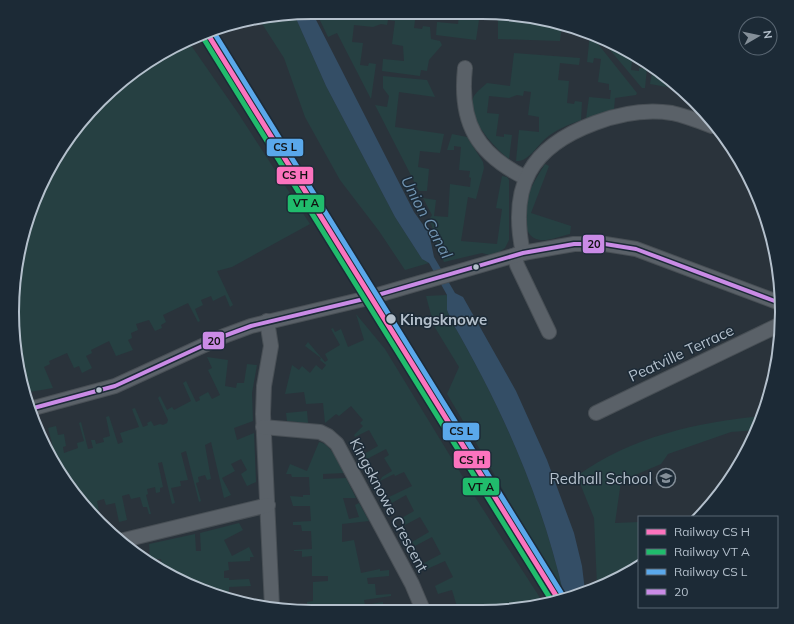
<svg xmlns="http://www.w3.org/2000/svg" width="794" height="624" viewBox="0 0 794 624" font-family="Mulish,sans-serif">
  <rect width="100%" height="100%" fill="#2a333b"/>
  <g fill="#264042">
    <path d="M316,12H416L414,28L422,29L423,26L430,27L431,39L440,41L442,45L429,60L427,71L421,70L420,76L382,71L383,59L404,61L403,46L392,44L395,21L388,20L387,25L381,24L373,27L354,25L352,42L363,43L360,65L368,66L369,63L376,64L371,99L337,33L328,37Z"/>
    <path d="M457,12L480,13L476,40L436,35L437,22L458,24L459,15H456Z"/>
    <path d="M487,13H501L562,25L560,41L498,39V20L486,18Z"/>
    <path d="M294,14L326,86L395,217L422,259L429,263L405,270L379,231L340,180L305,117L284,58L259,19Z"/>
    <path d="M590,34L637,93L636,95L615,98L614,109L586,119L589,97L610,99L611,90H609V84L598,82L601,59L594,58L593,63L587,62Z"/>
    <path d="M600,38L633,53L631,70L639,71V68H647L645,88H642Z"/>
    <path d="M188,41L238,113L310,224L232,267L217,271L233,305L230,307L225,295L213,301L211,296L201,300L203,305L195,309L200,321L198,322L188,303L163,315L166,322L161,325L162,328L155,331L149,320L136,324L138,330L131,333L132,338L128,340L133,350L116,356L109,341L91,350L92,353L86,356L92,368L82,373L79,366L74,368L67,353L49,361L50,364L44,367L53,388L24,393L12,312L22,234L52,162L100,100L162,52Z"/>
    <path d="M514,53L580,58L579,65L560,63L558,80L569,81L567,103L574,104L575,101L582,102L581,120C568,125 555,130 545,139C536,147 528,162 516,161L519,130L539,132V117L528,115L531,92L524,91L523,96L517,95L509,98L489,96L487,113L499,114L496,136L504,137V134L512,135L509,159C496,149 463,115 474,96C477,91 483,87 487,83L510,86Z"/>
    <path d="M653,67L679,86L678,89L650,84Z"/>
    <path d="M383,76L427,80L435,97L399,92L395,127L444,134L440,153L420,151L418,167L429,169L427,191H419L375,105L387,107L389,96L383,88Z"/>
    <path d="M452,134L467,137L483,162L484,168L476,199L468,197L461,241L497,244L502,209L496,208L502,176L507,177L509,180V240L505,248L493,256L482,253L444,262C437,248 437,235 429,220L432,215L423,198L436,200L434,216L448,217L450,184L470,187L471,178L469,177L470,171L459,170L461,147L454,146V150H447Z"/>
    <path d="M545,164L549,166L531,213L571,226L570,234C561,236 549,241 540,240C518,237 526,202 531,188C535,180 540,172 545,164Z"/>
    <path d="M447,295V310L452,322C502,408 542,498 564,596L546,568L488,463L447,394L459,367L434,326L426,296Z"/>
    <path d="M356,314L385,349L477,500L544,604L502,611L458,610L452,590L438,594L435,586L453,577L445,561L427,569L424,563L441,554L432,537L415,546L412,542L429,532L420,517L403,526L400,519L414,511L406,495L392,503L389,497L412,486L404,472L395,476L394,474L380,481L382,477L392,471L384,458L389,455L386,449L367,459L364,454L378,446L369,430L355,437L354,435L363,426L360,423L363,420L351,406L339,416L336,414L325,423L323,403L306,404L304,392L285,394L292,365L299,370L302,366L310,373L316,365L322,370L326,365L320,360L321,358L305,346L308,342L325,362L328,360L325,354L340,345L331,329L333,328L335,332L341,329L348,347L364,340Z"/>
    <path d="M207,357L228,360L225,386L236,388L237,383H244L247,364L257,365L252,393L253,421L234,428L237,440L254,433L256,482L247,486L241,474L247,470L241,459L231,464L235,471L222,478L231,495L224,498L211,442L205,445L211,479L207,480L205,475L198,477L199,482L196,483L201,501L199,502L186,451L181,453L188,480L180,481L181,486L171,488L175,503L172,504L162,462L158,463L163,487L160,488V492L156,493L155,487L147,489L148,494L146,495L151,514H149L147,507H143L140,497L131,499L129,494L122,496L127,520L119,522L115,503L106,505L104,499L97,501L101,523L98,518L92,515L90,504L83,505L52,462L47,448L53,447L48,428L56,426L58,435L64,434L66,446L63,447L64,453L78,448L77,443L84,441L79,423L81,422L88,449L93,448L91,440H95L96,444L104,442L103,438L110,436L106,417L109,416L118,444L123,442L120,433L139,427L132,409L135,408L143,427L148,425L147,423L151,421L154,426L160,424L163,425L167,423L168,420L158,398L160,396L167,410L172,407L174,410L191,401L183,383L186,381L196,402L200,400L199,397L208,392L212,399L220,395L208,370L212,368Z"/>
    <path d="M307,411L308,423L287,421L286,413Z"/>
    <path d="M762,416L757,430L731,432L668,454L661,464L621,481L615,523L639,522V567L632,572L597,586L594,518L577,476C630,437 698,422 762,416Z"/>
    <path d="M319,442C332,444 338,464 344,473L323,474V479L346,478L356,498H343L349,519L359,517L355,505L359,503L369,521L342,524V542L354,540L361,573L380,569V571L389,570V576L367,578L368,584H375L376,595L391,594V596L364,600L365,605L383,602V609L307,607V602L313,601V582L328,581V576H312V556L302,557V551H294V550L312,549L311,531H302L301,525H293V522L311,521L310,506H293L290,496L303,497V495H310L309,477H292L291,474H286L290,464L307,471Z"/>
    <path d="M239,523L243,530L224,540L232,556L249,547L254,557H250V561L228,562L229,570L224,571V578H229V580L249,579L251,586L229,587V597L197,589L162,569L161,559H150L149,544L195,534L196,551H201L200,533Z"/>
  </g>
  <path fill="#344e66" d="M312,12L414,212L429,233L434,257L455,293L463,297L516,391L547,460L574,533L582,566L585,591L566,599L564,596C542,498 502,408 452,322L447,310V295L429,263L422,259L395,217L326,86L294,14Z"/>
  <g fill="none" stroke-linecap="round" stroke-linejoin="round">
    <defs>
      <g id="street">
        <path d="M465,68C459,123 477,154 526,178"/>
        <path d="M523,253C509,186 530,147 595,123C619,114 646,109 672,113C686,116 699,121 712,126"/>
        <path d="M515,255L517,265L549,332"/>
        <path d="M267,321L271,346L264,386L263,414L272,607"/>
        <path d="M30,409L115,386L224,336L251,326L364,299L523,253L574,244H605L636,249L780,303"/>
        <path d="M596,413L781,324"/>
        <path d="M263,427L320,432L328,436L337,444L412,584L423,610"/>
        <path d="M120,541L268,505"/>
      </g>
    </defs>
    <use href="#street" stroke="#484f55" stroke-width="16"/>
    <use href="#street" stroke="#5a6168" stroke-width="14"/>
    <defs>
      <path id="bus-1" d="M30,409L115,386L224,336L251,326L364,299L523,253L574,244H605L636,249L780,303"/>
    </defs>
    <use href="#bus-1" stroke="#1c2a36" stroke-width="7"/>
    <use href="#bus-1" stroke="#ca8be6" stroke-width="4"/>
    <defs>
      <path id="rail-1" d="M207,33L560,602"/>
      <path id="rail-2" d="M202,36L553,603"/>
      <path id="rail-3" d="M213,31L565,599"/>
    </defs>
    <use href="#rail-1" stroke="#1c2a36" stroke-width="8"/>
    <use href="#rail-2" stroke="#1c2a36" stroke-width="8"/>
    <use href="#rail-3" stroke="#1c2a36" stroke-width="8"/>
    <use href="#rail-1" stroke="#fc73be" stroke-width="5"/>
    <use href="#rail-2" stroke="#20bc6c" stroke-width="5"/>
    <use href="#rail-3" stroke="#5aa8eb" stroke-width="5"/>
  </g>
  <defs>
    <symbol id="school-ring" viewBox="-11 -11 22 22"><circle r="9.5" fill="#1c2a36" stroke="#848f99" stroke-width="1.5"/><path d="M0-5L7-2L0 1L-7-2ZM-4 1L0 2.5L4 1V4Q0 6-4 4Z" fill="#848f99"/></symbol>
  </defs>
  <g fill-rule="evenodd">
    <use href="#school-ring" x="655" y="467" width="22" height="22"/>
  </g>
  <g fill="#b4c0cc" stroke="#1c2a36" stroke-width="1.5">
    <circle cx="476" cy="267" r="3.5"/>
    <circle cx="391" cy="319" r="5.5"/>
    <circle cx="99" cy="390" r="3.5"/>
  </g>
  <g text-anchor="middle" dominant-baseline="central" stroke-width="3" stroke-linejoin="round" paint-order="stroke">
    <g font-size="15" font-weight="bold" fill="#b4c0cc" stroke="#1c2a36" text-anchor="start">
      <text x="400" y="319">Kingsknowe</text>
    </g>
    <g font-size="15" fill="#b4c0cc" stroke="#1c2a36">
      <text transform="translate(681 353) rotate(-25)">Peatville Terrace</text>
      <text transform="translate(389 505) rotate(62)">Kingsknowe Crescent</text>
    </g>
    <g font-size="15" fill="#b4c0cc" stroke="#1c2a36" text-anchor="end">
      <text x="652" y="478">Redhall School</text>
    </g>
    <g font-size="16" font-style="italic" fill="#7194b1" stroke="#1c2a36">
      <text transform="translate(427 217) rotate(62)">Union Canal</text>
    </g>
  </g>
  <path d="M0 0H794V624H0ZM312 19H482A293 293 0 0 1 775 312V312A293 293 0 0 1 482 605H312A293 293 0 0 1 19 312V312A293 293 0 0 1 312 19Z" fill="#1c2a36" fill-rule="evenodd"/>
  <path fill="none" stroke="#b4c0cc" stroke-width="2" d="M312 19H482A293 293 0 0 1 775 312V312A293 293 0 0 1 482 605H312A293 293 0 0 1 19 312V312A293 293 0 0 1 312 19Z"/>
  <g stroke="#1c2a36" stroke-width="1.5">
    <rect x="266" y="138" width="38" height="19" rx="4" fill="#5aa8eb"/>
    <rect x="276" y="166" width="38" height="19" rx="4" fill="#fc73be"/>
    <rect x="287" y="194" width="38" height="19" rx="4" fill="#20bc6c"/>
    <rect x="582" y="234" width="23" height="20" rx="4" fill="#ca8be6"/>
    <rect x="202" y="331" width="23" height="19" rx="4" fill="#ca8be6"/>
    <rect x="442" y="422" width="38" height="19" rx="4" fill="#5aa8eb"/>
    <rect x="453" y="450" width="38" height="19" rx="4" fill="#fc73be"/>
    <rect x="462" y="477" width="38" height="19" rx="4" fill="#20bc6c"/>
  </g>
  <g font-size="11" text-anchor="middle" font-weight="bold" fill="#111">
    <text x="285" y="151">CS L</text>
    <text x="295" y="179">CS H</text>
    <text x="306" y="207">VT A</text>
    <text x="594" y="248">20</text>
    <text x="214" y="345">20</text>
    <text x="461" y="435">CS L</text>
    <text x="472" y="464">CS H</text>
    <text x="481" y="491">VT A</text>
  </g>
  <rect x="638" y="516" width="140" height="92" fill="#1c2a36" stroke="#596672"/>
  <rect x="646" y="529" width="20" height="6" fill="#fc73be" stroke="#596672"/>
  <text x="674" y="536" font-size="12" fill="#b4c0cc">Railway CS H</text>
  <rect x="646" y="549" width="20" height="6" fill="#20bc6c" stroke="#596672"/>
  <text x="674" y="556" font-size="12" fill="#b4c0cc">Railway VT A</text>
  <rect x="646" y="569" width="20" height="6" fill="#5aa8eb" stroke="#596672"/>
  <text x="674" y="576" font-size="12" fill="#b4c0cc">Railway CS L</text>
  <rect x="646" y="589" width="20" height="6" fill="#ca8be6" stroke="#596672"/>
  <text x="674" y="596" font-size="12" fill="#b4c0cc">20</text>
  <g transform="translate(758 36) rotate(81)"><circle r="19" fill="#1c2a36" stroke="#596672"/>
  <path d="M0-3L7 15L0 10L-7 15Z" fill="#848f99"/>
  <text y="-6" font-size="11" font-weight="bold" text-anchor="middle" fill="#b4c0cc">N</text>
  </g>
</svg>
